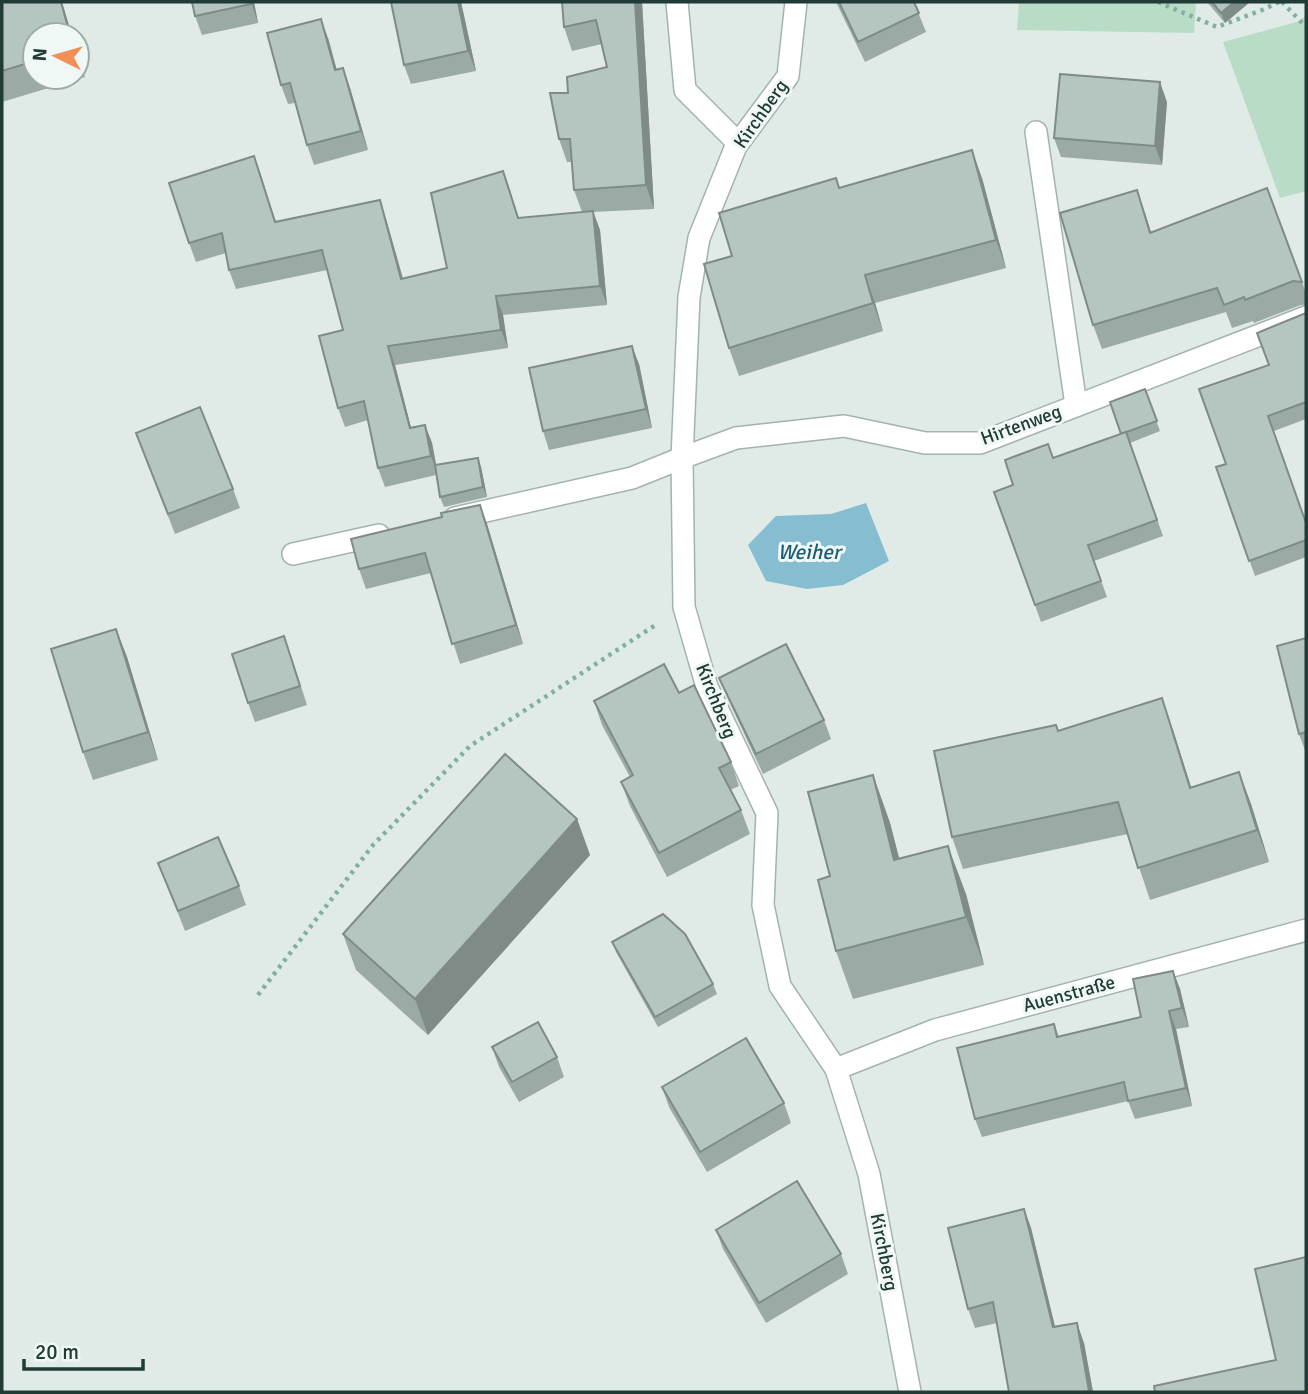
<svg xmlns="http://www.w3.org/2000/svg" width="1308" height="1394" viewBox="0 0 1308 1394" font-family="Signika,sans-serif">
  <rect width="100%" height="100%" fill="#e0ebe7"/>
  <g fill="#b8dcc6">
    <path d="M1019,2H1196L1194,33L1017,30Z"/>
    <path d="M1306,15V191L1280,198L1223,42L1300,21Z"/>
  </g>
  <path fill="#87bdd0" d="M866,503L889,561L843,585L807,589L766,581L748,545L776,516L831,514Z"/>
  <g fill="none" stroke-linecap="round" stroke-linejoin="round">
    <defs>
      <g id="lane">
        <path d="M677,2L685,90L738,143"/>
        <path d="M1036,132L1076,405"/>
        <path d="M455,518L632,478L682,458"/>
        <path d="M293,554L379,535"/>
      </g>
      <g id="street">
        <path d="M796,2L788,76L736,146L699,238L689,297L682,458L684,607L707,687L767,813L763,905L780,986L836,1069L869,1174L910,1392"/>
        <path d="M682,458L736,438L844,426L925,443H980L1306,317"/>
        <path d="M836,1069L935,1030L1306,930"/>
      </g>
    </defs>
    <use href="#lane" stroke="#a3b3af" stroke-width="24"/>
    <use href="#street" stroke="#a3b3af" stroke-width="24"/>
    <g stroke="#80afa5" stroke-width="4.5" stroke-dasharray="3.5 5" stroke-linecap="butt">
      <path d="M1158,2L1217,27L1262,10L1279,2"/>
      <path d="M1282,2L1306,27"/>
      <path d="M258,995L373,845L470,746L657,624"/>
    </g>
    <use href="#lane" stroke="#fff" stroke-width="21"/>
    <use href="#street" stroke="#fff" stroke-width="21"/>
  </g>
  <g fill="#9caaa6">
    <path d="M2,2L35,35V77H77V51L85,77L2,102Z"/>
    <path d="M254,2L258,23L202,35L195,16Z"/>
    <path d="M461,2L476,71L411,84L404,65Z"/>
    <path d="M562,2H642L654,209L593,212L600,230L607,305L503,315L508,348L395,365L411,428L425,425L432,443L436,465L481,467L487,497L444,507L440,497L436,475L385,487L378,468L368,420L345,427L338,408L343,330L327,270L236,289L229,270L226,253L196,262L189,243L254,156L276,222L386,219L403,278L447,268L503,171L519,218L582,212L574,190L572,162H567L559,139L568,93L607,67L602,44L572,51L564,27Z"/>
    <path d="M836,2H914L926,32L865,62Z"/>
    <path d="M1207,2H1250L1225,23Z"/>
    <path d="M328,38L337,70L350,88L368,150L314,165L307,145L295,103L288,104L281,85Z"/>
    <path d="M1167,102L1162,165L1061,157L1054,138Z"/>
    <path d="M836,178L840,188L982,178L1006,268L875,303L883,331L739,376L729,348L732,256Z"/>
    <path d="M1267,188L1306,293V305H1301L1254,323L1253,321L1232,328L1226,312L1102,349L1093,325L1145,213L1151,232Z"/>
    <path d="M1306,313V419L1274,431L1306,523V557L1255,576L1216,467L1226,464L1269,365Z"/>
    <path d="M639,364L652,428L549,450L543,431Z"/>
    <path d="M1145,389L1160,431L1130,443L1163,536L1094,561L1107,597L1041,622L994,492L1013,485L1121,434Z"/>
    <path d="M143,452L233,489L240,508L175,534Z"/>
    <path d="M480,505L487,524L523,644L460,664L431,573L366,589L359,569L442,517Z"/>
    <path d="M116,629L127,657L158,760L93,780L83,752Z"/>
    <path d="M1306,638V753L1299,734Z"/>
    <path d="M291,655L307,705L255,722L248,703Z"/>
    <path d="M719,678L824,720L831,739L763,774L727,697Z"/>
    <path d="M679,693L731,762L739,786L730,790L741,810L750,834L667,877L630,806L621,782L630,777L602,725L594,701Z"/>
    <path d="M1056,725L1059,731L1173,730L1191,787L1239,772L1251,804L1269,862L1150,900L1128,834L963,869L952,837Z"/>
    <path d="M873,775L890,823L899,858L966,894L984,965L853,999L836,951L830,876Z"/>
    <path d="M577,819L590,855L428,1035L356,970L343,934Z"/>
    <path d="M158,863L239,886L246,905L185,931Z"/>
    <path d="M612,942L713,984L717,994L658,1027L616,952Z"/>
    <path d="M1173,971L1180,989L1189,1027L1176,1029L1192,1106L1135,1119L1128,1101L982,1137L975,1119L1054,1024L1059,1037L1141,1017Z"/>
    <path d="M492,1047L557,1057L564,1077L519,1102L499,1067Z"/>
    <path d="M662,1087L784,1103L791,1123L707,1172L669,1107Z"/>
    <path d="M1024,1209L1031,1228L1055,1327L1084,1343L1093,1392H1009L997,1323L975,1328L968,1309Z"/>
    <path d="M716,1230L841,1254L848,1274L766,1323L723,1249Z"/>
  </g>
  <g fill="#7f8b87">
    <path d="M61,2H62L72,35H70Z"/>
    <path d="M251,2H254L258,23Z"/>
    <path d="M458,2H461L476,71L468,51Z"/>
    <path d="M635,2H642L654,209L646,185Z"/>
    <path d="M1234,2H1250L1225,23L1221,13Z"/>
    <path d="M321,19L328,38L342,90L335,70Z"/>
    <path d="M77,51L85,77L77,56Z"/>
    <path d="M343,68L350,88L368,150L361,131Z"/>
    <path d="M1160,82L1167,102L1162,165L1155,146Z"/>
    <path d="M972,150L982,178L1006,268L996,240Z"/>
    <path d="M254,156L261,175L281,241L275,222Z"/>
    <path d="M503,171L510,190L524,237L518,218Z"/>
    <path d="M1137,190L1145,213L1158,256L1150,233Z"/>
    <path d="M380,200L386,219L408,298L401,279Z"/>
    <path d="M593,211L600,230L607,305L600,286Z"/>
    <path d="M865,275L875,303L883,331L873,303Z"/>
    <path d="M496,296L503,315L508,348L501,330Z"/>
    <path d="M388,346L395,365L416,447L410,428Z"/>
    <path d="M632,346L639,364L652,428L646,409Z"/>
    <path d="M425,425L432,443L438,475L431,456Z"/>
    <path d="M478,458L481,467L487,497L483,487Z"/>
    <path d="M480,505L487,524L523,644L516,625Z"/>
    <path d="M116,629L127,657L158,760L148,732Z"/>
    <path d="M1162,698L1173,730L1201,819L1190,788Z"/>
    <path d="M1239,772L1251,804L1269,862L1257,830Z"/>
    <path d="M873,775L890,823L912,908L894,860Z"/>
    <path d="M577,819L590,855L428,1035L415,999Z"/>
    <path d="M948,846L966,894L984,965L966,917Z"/>
    <path d="M1173,971L1180,989L1189,1027L1182,1008Z"/>
    <path d="M1169,1011L1176,1029L1192,1106L1186,1088Z"/>
    <path d="M1024,1209L1031,1228L1060,1347L1053,1327Z"/>
    <path d="M1077,1323L1084,1343L1093,1392H1089V1391Z"/>
  </g>
  <g fill="#b5c6c1" stroke="#7f8b87" stroke-width="2">
    <path d="M2,2H61L70,35H35V61L2,71Z"/>
    <path d="M192,2H251V4L195,16Z"/>
    <path d="M391,2H458L468,51L404,65Z"/>
    <path d="M562,2H635L646,185L574,190L570,139H559L550,93H568L567,77L607,67L596,20L564,27Z"/>
    <path d="M839,2H914L919,13L858,42Z"/>
    <path d="M1212,2H1234L1221,13Z"/>
    <path d="M321,19L335,70L343,68L361,131L307,145L290,83L281,85L267,33Z"/>
    <path d="M1060,74L1160,82L1155,146L1054,138Z"/>
    <path d="M972,150L996,240L865,275L873,303L729,348L704,264L732,256L719,213L836,178L839,188Z"/>
    <path d="M254,156L275,222L380,200L401,279L447,268L431,193L503,171L518,218L593,211L600,286L496,296L501,330L388,346L410,428L425,425L431,456L378,468L364,401L338,408L319,336L343,330L322,250L229,270L222,233L189,243L169,183Z"/>
    <path d="M1267,188L1302,282L1293,281L1245,300L1244,297L1224,305L1217,288L1093,325L1060,213L1137,190L1150,233Z"/>
    <path d="M1306,313V402L1268,416L1306,523V540L1249,561L1216,467L1226,464L1199,389L1269,365L1257,333Z"/>
    <path d="M632,346L646,409L543,431L529,368Z"/>
    <path d="M1145,389L1157,421L1121,434L1110,402Z"/>
    <path d="M200,407L233,489L168,514L136,433Z"/>
    <path d="M1126,432L1157,520L1088,545L1101,581L1035,605L994,492L1013,485L1005,460L1048,444L1053,458Z"/>
    <path d="M478,458L483,487L440,497L435,465Z"/>
    <path d="M480,505L516,625L452,644L425,553L359,569L351,539L442,517L441,513Z"/>
    <path d="M116,629L148,732L83,752L51,649Z"/>
    <path d="M284,636L300,686L248,703L232,654Z"/>
    <path d="M1306,638V732L1299,734L1277,646Z"/>
    <path d="M786,644L824,720L756,754L719,678Z"/>
    <path d="M664,664L679,693L694,685L731,762L719,768L741,810L659,853L621,782L633,775L594,701Z"/>
    <path d="M1162,698L1190,788L1239,772L1257,830L1138,868L1118,802L952,837L934,751L1056,725L1058,731Z"/>
    <path d="M505,754L577,819L415,999L343,934Z"/>
    <path d="M873,775L894,860L948,846L966,917L836,951L818,880L830,876L808,792Z"/>
    <path d="M218,837L239,886L178,911L158,863Z"/>
    <path d="M663,914L685,934L713,984L655,1017L612,942Z"/>
    <path d="M1173,971L1182,1008L1169,1011L1186,1088L1128,1101L1124,1082L975,1119L957,1048L1054,1024L1057,1037L1141,1017L1133,979Z"/>
    <path d="M538,1022L557,1057L512,1082L492,1047Z"/>
    <path d="M746,1038L784,1103L700,1152L662,1087Z"/>
    <path d="M797,1181L841,1254L759,1303L716,1230Z"/>
    <path d="M1024,1209L1053,1327L1077,1323L1089,1391L1082,1392H1009L993,1302L968,1309L948,1228Z"/>
    <path d="M1306,1257V1392H1155L1154,1386L1276,1360L1255,1269Z"/>
  </g>
  <g text-anchor="middle" dominant-baseline="central" stroke-width="6" stroke-linejoin="round" paint-order="stroke">
    <g font-size="19" fill="#213b37" stroke="#f0f8f5">
      <text transform="translate(761 114) rotate(-55)">Kirchberg</text>
      <text transform="translate(1021 425) rotate(-20)">Hirtenweg</text>
      <text transform="translate(716 701) rotate(68)">Kirchberg</text>
      <text transform="translate(1069 994) rotate(-15)">Auenstraße</text>
      <text transform="translate(884 1252) rotate(79)">Kirchberg</text>
    </g>
    <g font-size="21" font-style="italic" fill="#1b5d77" stroke="#f0f8f5">
      <text x="809" y="552">Weiher</text>
    </g>
  </g>
  <rect width="1308" height="1394" fill="none" stroke="#213b37" stroke-width="7"/>
  <g transform="translate(56 56) rotate(275)"><circle r="33" fill="#f0f8f5" stroke="#9daca9" stroke-width="2"/>
  <path d="M0-5L12 26L0 18L-12 26Z" fill="#f28f57"/>
  <text y="-10" font-size="19" font-weight="bold" text-anchor="middle" fill="#213b37">N</text>
  </g>
  <path d="M24 1359v10h119v-10" fill="none" stroke="#213b37" stroke-width="3.5"/>
  <text x="35" y="1359" font-size="21" fill="#213b37" stroke="#f0f8f5" stroke-width="5" paint-order="stroke">20 m</text>
</svg>
